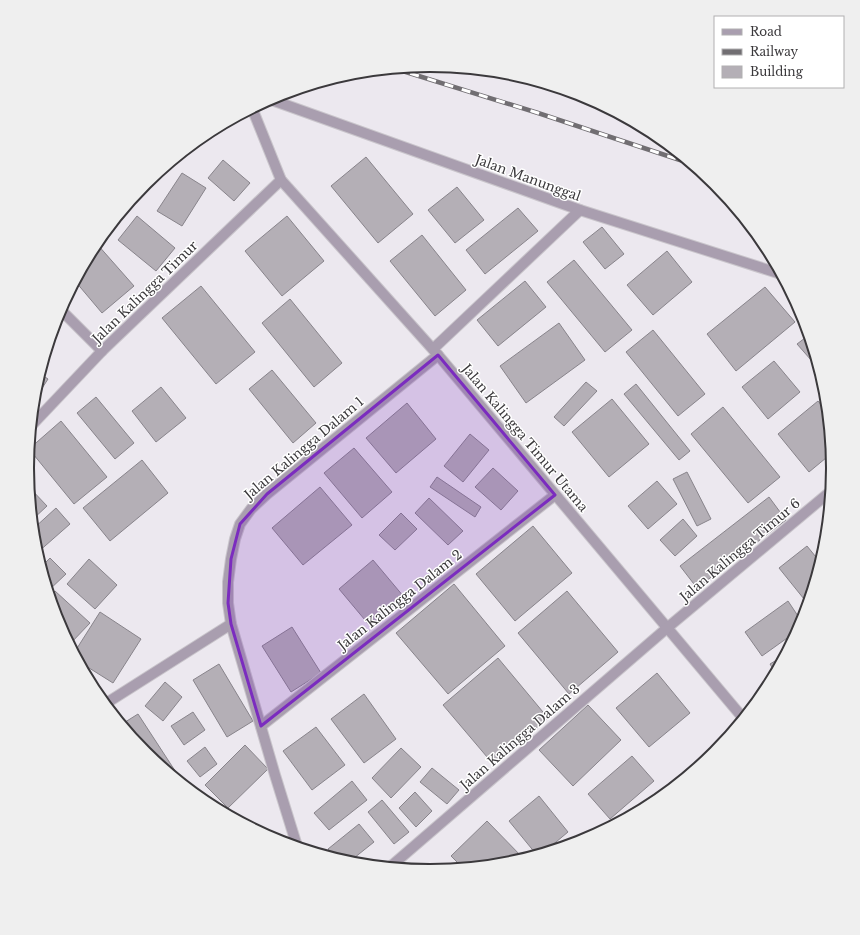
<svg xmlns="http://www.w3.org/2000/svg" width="860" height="935" viewBox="0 0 860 935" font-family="'Libre Baskerville',serif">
  <rect width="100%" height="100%" fill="#ece8ef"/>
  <g fill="#b4afb6" stroke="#88848b">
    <path d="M366,157L413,214L378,243L331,186Z"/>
    <path d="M223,160L250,183L234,201L208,178Z"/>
    <path d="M171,161L174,165L133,198L145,182Z"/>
    <path d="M182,173L206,188L182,226L157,211Z"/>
    <path d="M457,187L484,220L455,243L428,210Z"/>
    <path d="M518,208L538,231L485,274L466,250Z"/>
    <path d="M137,216L175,248L156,271L118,240Z"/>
    <path d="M287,216L324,261L282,296L245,251Z"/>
    <path d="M602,227L624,254L605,269L583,242Z"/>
    <path d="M422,235L466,290L435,316L390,261Z"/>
    <path d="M97,244L134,286L102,313L75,281L93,248Z"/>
    <path d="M667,251L692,282L653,315L627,285Z"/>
    <path d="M574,260L632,330L605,352L547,282Z"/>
    <path d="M525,281L546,307L498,346L477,320Z"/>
    <path d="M201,286L255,352L216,384L162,318Z"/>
    <path d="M765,287L795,322L736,371L707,334Z"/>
    <path d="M290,299L342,363L314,387L262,323Z"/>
    <path d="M559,323L585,360L526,403L500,366Z"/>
    <path d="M653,330L705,394L678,416L626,352Z"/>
    <path d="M809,335L819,368H818L797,344Z"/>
    <path d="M774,361L800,392L768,419L742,387Z"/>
    <path d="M272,370L316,423L293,443L249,389Z"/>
    <path d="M39,373L48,379L39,393L35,390Z"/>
    <path d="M586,382L597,391L564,426L554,417Z"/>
    <path d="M636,384L690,451L679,460L624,394Z"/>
    <path d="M161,387L186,418L156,442L132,411Z"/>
    <path d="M96,397L134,443L115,459L77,413Z"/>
    <path d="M612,399L649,444L609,477L572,432Z"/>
    <path d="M818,401L828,413L832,453L809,472L778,434Z"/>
    <path d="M407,403L436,439L396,473L366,438Z"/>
    <path d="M723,407L780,477L748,503L691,434Z"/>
    <path d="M61,421L107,477L74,504L29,449Z"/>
    <path d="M470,434L489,450L463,482L444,466Z"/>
    <path d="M354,448L392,492L362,518L324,473Z"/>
    <path d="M142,460L168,493L110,541L83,508Z"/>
    <path d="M493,468L518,491L501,510L475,487Z"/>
    <path d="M687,472L711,519L697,526L673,479Z"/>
    <path d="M437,477L481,507L475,517L430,487Z"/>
    <path d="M657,481L677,504L648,529L628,506Z"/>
    <path d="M29,487L47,506L32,520Z"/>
    <path d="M320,487L352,525L303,565L272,528Z"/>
    <path d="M769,497L786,520L697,588L680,566Z"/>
    <path d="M429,498L463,531L448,545L415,513Z"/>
    <path d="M56,508L70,524L37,553L35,546L33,529Z"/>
    <path d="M401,513L417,529L395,550L379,535Z"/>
    <path d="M683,519L697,536L675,556L660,540Z"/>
    <path d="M533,526L572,573L515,621L476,574Z"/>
    <path d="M807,546L820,562L808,604L779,568Z"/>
    <path d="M50,558L66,574L48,591L41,567Z"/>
    <path d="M89,559L117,585L95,609L67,584Z"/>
    <path d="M373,560L404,597L370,626L339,589Z"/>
    <path d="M454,584L505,646L448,694L396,633Z"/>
    <path d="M55,591L90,623L70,644L58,622L50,597Z"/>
    <path d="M567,591L618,652L569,694L518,633Z"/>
    <path d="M788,601L802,622L797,631L762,656L745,632Z"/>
    <path d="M100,612L141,639L113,683L78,661L74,653Z"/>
    <path d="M292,627L321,673L291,692L262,646Z"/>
    <path d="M785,655L775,672L770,664Z"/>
    <path d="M498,658L548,718L493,764L443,705Z"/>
    <path d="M219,664L253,721L227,737L193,680Z"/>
    <path d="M657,673L690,713L649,747L616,708Z"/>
    <path d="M165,682L182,697L163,721L145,706Z"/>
    <path d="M364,694L396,739L364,763L331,719Z"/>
    <path d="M588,705L621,740L573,786L539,750Z"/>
    <path d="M193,712L205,730L184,745L171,726Z"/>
    <path d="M138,714L185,786L145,752L122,724Z"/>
    <path d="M316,727L345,765L312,790L283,751Z"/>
    <path d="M245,745L268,769L228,808L205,785Z"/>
    <path d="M205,747L217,764L200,777L187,761Z"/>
    <path d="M401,748L421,767L391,798L372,778Z"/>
    <path d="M707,753L710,757L673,787L671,785Z"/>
    <path d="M632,756L654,781L610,819L588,794Z"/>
    <path d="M432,768L459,790L447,804L420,782Z"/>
    <path d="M352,781L367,800L329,830L314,813Z"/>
    <path d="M415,792L432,811L416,827L399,808Z"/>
    <path d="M539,796L568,832L544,852L536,854L509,821Z"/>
    <path d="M382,800L409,832L394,844L368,812Z"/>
    <path d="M487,821L523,858L508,863L462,867L451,856Z"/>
    <path d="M359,824L374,842L349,862L335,858L328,849Z"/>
  </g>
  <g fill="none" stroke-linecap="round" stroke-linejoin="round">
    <defs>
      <g id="minor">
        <path d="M269,99L580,210L781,274"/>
        <path d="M252,108L281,180L438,355L743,718"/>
        <path d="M60,309L102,351"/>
        <path d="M433,349L580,210"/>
        <path d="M31,426L102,351L281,180"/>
        <path d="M105,704L231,624"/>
        <path d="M261,726L555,495"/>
        <path d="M297,846L275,775L231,624L228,603V582L231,559L235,539L240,524L251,509L267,494L438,355"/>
        <path d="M390,867L667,628L831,491"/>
      </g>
    </defs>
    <use href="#minor" stroke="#c9c5cb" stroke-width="12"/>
    <use href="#minor" stroke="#a99eaf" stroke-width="10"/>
    <defs>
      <path id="rail" d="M393,68L538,113L692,164"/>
    </defs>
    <use href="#rail" stroke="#716e72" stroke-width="4.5"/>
    <use href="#rail" stroke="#fff" stroke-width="3" stroke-dasharray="9" stroke-linecap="butt"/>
  </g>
  <path fill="#7b2cbf" fill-opacity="0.2" stroke="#7b2cbf" stroke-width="3" stroke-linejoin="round" d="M438,355L555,495L261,726L231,624L228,603L231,559L240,524L267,494Z"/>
  <g text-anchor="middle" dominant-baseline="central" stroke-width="3" stroke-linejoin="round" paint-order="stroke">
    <g font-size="13" fill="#3b393c" stroke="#fff">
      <text transform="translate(528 178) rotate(20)">Jalan Manunggal</text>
      <text transform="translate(145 292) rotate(-44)">Jalan Kalingga Timur</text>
      <text transform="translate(525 438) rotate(50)">Jalan Kalingga Timur Utama</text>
      <text transform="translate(304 448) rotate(-40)">Jalan Kalingga Dalam 1</text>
      <text transform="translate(740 550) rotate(-40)">Jalan Kalingga Timur 6</text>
      <text transform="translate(400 600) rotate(-38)">Jalan Kalingga Dalam 2</text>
      <text transform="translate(520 737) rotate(-41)">Jalan Kalingga Dalam 3</text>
    </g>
  </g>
  <path d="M0 0H860V935H0ZM34 468a396 396 0 1 1 792 0a396 396 0 1 1-792 0Z" fill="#efefef" fill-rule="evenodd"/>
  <path fill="none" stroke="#3b393c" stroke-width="2" d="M34 468a396 396 0 1 1 792 0a396 396 0 1 1-792 0Z"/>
  <rect x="714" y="16" width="130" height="72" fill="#ffffff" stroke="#b1b0b1"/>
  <rect x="722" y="29" width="20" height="6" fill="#a99eaf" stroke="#b1b0b1"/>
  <text x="750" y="36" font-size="12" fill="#3b393c">Road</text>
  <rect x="722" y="49" width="20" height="6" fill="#716e72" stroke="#b1b0b1"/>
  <text x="750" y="56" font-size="12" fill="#3b393c">Railway</text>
  <rect x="722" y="66" width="20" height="12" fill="#b4afb6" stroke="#b1b0b1"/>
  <text x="750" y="76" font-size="12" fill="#3b393c">Building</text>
</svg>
